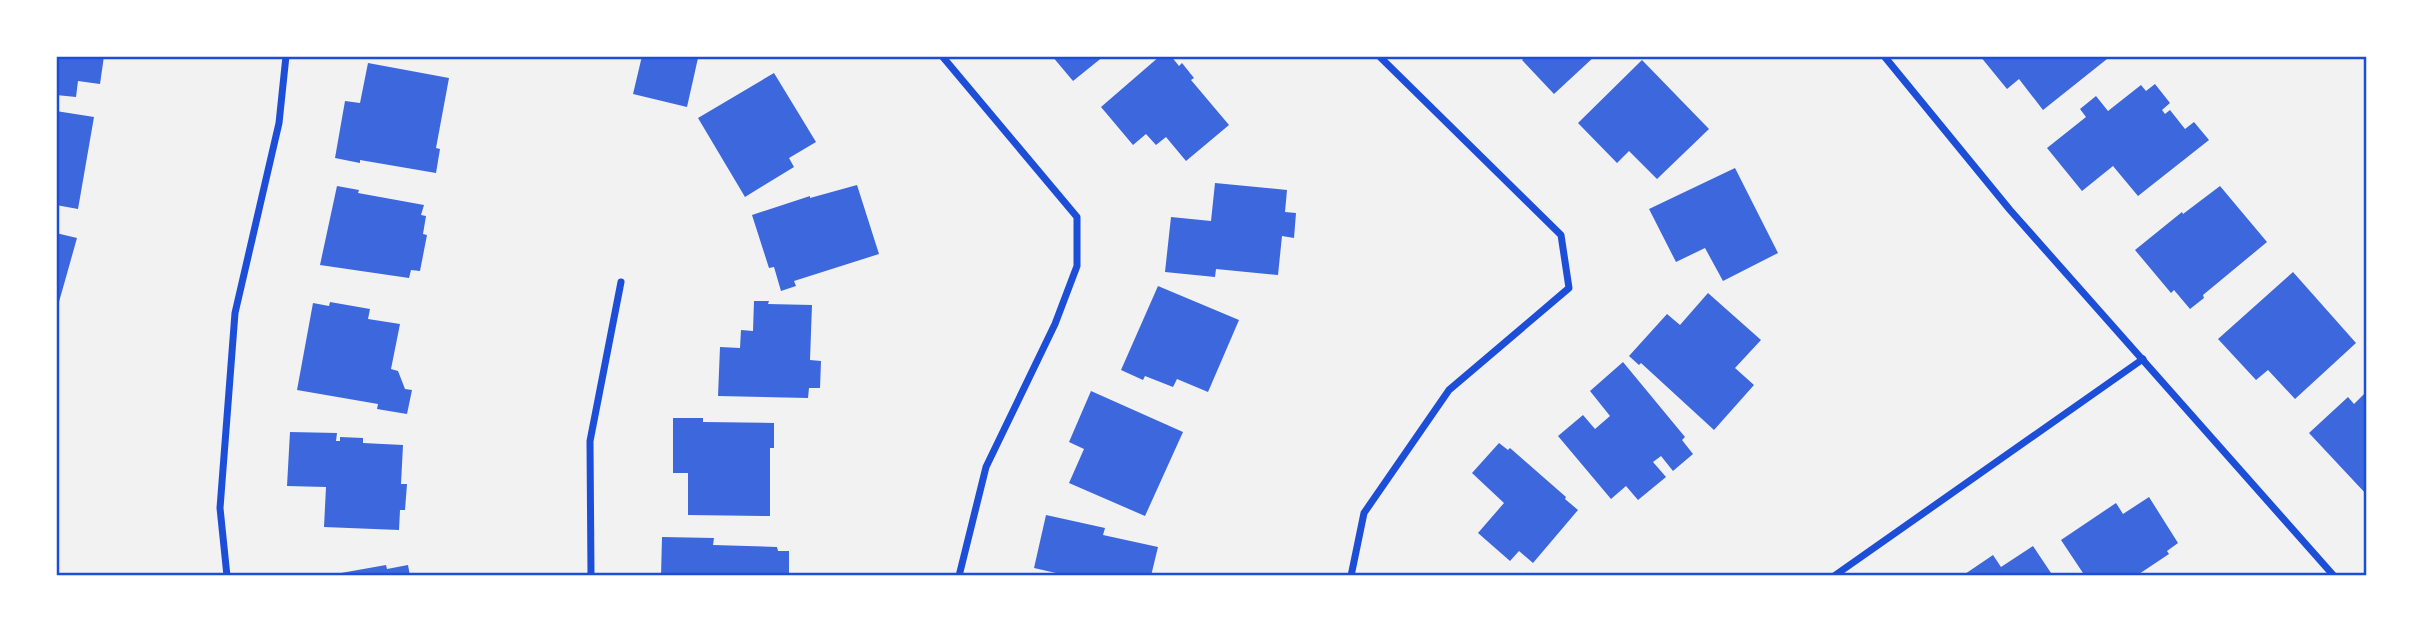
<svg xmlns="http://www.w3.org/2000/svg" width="2423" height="632" viewBox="0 0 2423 632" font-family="Lato,sans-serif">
  <rect width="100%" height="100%" fill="#f2f2f2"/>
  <g fill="#3d67dc">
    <path d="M56,56H104L100,84L78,81L76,97L56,95Z"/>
    <path d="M642,56H693L698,58L687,107L633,94Z"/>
    <path d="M1052,56H1104L1073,81Z"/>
    <path d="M1160,56H1171L1179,66L1182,63L1194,78L1191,80L1229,125L1186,161L1166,137L1156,145L1146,134L1133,145L1101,107Z"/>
    <path d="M1527,56H1595L1554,94L1522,60Z"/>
    <path d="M1980,56H2105L2107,59L2043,110L2019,79L2007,89Z"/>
    <path d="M1642,60L1709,129L1657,179L1629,151L1617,163L1578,123Z"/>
    <path d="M368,63L449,78L436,148L440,149L436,173L360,160V163L335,158L345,101L360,103Z"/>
    <path d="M774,73L816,142L789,158L794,167L745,197L698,118Z"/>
    <path d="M2155,84L2170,103L2162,110L2165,114L2170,110L2185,129L2194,122L2209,140L2138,196L2113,166L2082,191L2047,148L2086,117L2080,109L2096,96L2108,111L2141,85L2146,91Z"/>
    <path d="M56,111L94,117L78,209L56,205Z"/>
    <path d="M1735,168L1778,253L1723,281L1705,248L1676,262L1649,209Z"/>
    <path d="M1215,183L1287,190L1285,212L1296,213L1294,238L1282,236L1278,275L1216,269L1215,277L1165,272L1171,217L1211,221Z"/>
    <path d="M857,185L879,254L794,281L796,286L781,291L774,267L769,268L752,215L810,196V198Z"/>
    <path d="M337,186L359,190L358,193L424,205L421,215L426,216L423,234L427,235L420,271L411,270L409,278L320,265Z"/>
    <path d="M2220,186L2267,242L2203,295L2204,298L2190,309L2174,290L2171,293L2135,250L2182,212L2183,214Z"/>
    <path d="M56,233L77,238L57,309H56Z"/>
    <path d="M2293,272L2356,343L2295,399L2268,370L2256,380L2218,339Z"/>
    <path d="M1158,286L1239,320L1208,392L1177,379L1173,387L1145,376L1143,380L1121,370Z"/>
    <path d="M1708,293L1761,340L1735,368L1754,385L1714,430L1641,363L1639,365L1629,356L1667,314L1680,325Z"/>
    <path d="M754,301H769L768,304L812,305L810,360L821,361L820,388H809L808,398L718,396L720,347L740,348L741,330L753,331Z"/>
    <path d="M330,302L370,309L368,319L400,324L391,369L398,371L405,389L412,390L407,414L377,409L378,404L297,390L313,303L329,306Z"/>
    <path d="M1623,362L1685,437L1682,440L1693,454L1673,471L1661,456L1653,462L1666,477L1638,500L1626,486L1611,499L1558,436L1583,415L1595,429L1610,416L1590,391Z"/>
    <path d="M1091,391L1183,432L1145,516L1069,483L1084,449L1069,442Z"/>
    <path d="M2367,391V495L2309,433L2348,397L2354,404Z"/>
    <path d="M673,418H703V422L774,423V448H770V516L688,515V473H673Z"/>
    <path d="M290,432L337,433L336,441H340V437L363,438V443L403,445L401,484H407L405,510H400L399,530L324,527L326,487L287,486Z"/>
    <path d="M1499,443L1508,450L1510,448L1566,497L1565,499L1578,510L1533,563L1519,551L1510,561L1478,533L1504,503L1472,473Z"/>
    <path d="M2149,497L2178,543L2167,551L2169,554L2136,576H2085L2061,540L2116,503L2123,514Z"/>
    <path d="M1046,515L1105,528L1103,535L1158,547L1151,576H1069L1034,568Z"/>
    <path d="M662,537L714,538L713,545L777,547L778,551H789V576H661Z"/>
    <path d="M2033,546L2053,576H1962L1993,555L2001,567Z"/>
    <path d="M386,565L387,569L408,565L410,576H324Z"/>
  </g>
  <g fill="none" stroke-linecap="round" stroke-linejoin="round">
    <g stroke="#1d4ed8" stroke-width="7">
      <path d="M942,56L1077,217V266L1055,324L986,467L959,576"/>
      <path d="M1884,56L2010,210L2334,576"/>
      <path d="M227,576L220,508L235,313L279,123L286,56"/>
      <path d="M591,576L590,441L621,282"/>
      <path d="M1351,576L1364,513L1449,390L1569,288L1561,235L1379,56"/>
      <path d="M1834,576L2143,359"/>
    </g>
  </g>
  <rect width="2423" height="632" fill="none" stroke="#ffffff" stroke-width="116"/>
  <rect x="58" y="58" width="2307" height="516" fill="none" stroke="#1d4ed8" stroke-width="2.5"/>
</svg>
